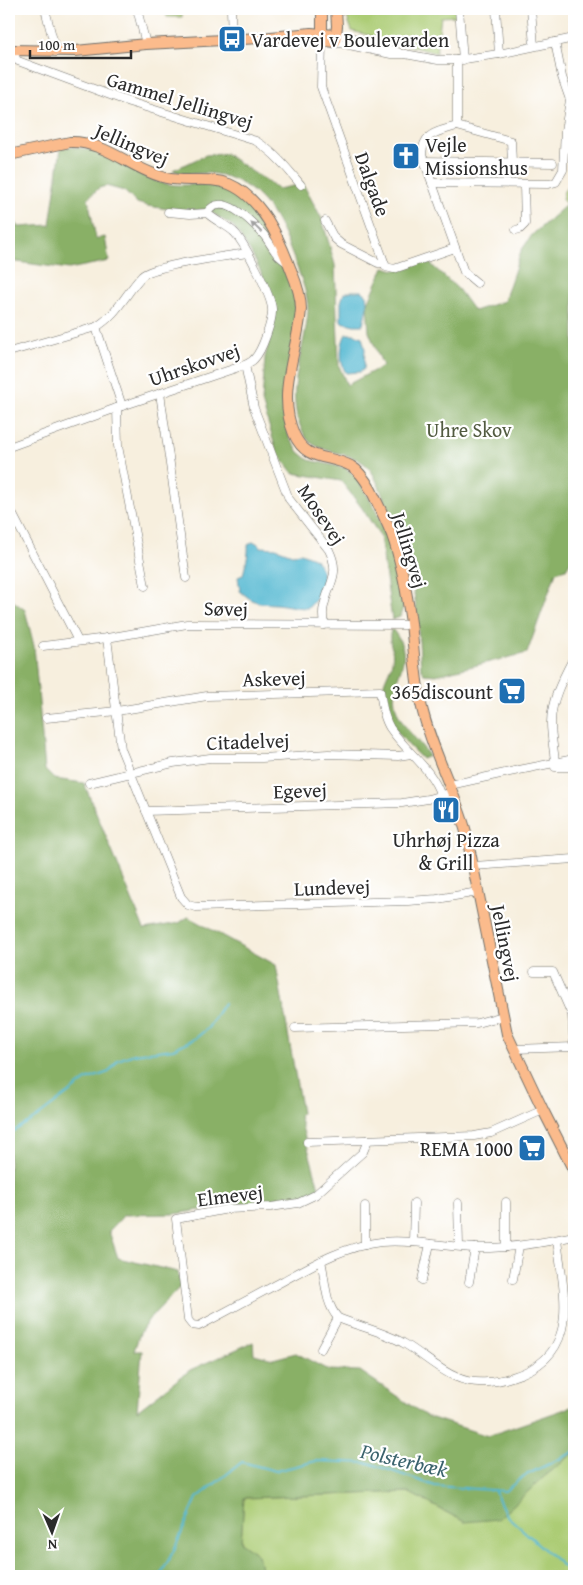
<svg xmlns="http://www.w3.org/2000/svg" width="583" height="1585" viewBox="0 0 583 1585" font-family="'Gentium Book Plus',serif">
  <rect width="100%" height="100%" fill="#fff"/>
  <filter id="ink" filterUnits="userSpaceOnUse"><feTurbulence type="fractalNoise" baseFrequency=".02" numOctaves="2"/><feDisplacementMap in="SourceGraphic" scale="10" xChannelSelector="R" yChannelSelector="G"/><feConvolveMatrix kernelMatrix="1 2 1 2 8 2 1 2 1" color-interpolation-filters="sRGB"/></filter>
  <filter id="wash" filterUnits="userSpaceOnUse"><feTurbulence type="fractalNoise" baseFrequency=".0096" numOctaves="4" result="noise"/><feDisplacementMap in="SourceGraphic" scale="20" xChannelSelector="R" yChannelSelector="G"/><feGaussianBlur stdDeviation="1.12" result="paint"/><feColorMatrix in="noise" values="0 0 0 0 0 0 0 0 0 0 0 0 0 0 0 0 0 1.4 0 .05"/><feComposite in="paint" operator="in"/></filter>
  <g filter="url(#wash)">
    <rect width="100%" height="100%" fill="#f7efde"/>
    <g fill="#accc74" stroke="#6c7c50">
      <path d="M168,9H182V17H167L166,14L169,13Z"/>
      <path d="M344,9H457V16L441,17L436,53L352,31Z"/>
      <path d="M568,186H574V203H565L562,199L564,191Z"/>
      <path d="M574,1453V1576H263L258,1555L241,1542L244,1498L408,1492L465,1522L545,1476Z"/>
    </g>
    <g fill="#89b066" stroke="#5a6e48">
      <path d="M68,147C106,148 123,169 156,181C180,190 197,181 220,186C261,194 293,272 297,310L285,418L289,437L299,452L309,460L345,468L352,473L358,480L376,510L393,554L404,604L400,617L392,620L380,536L362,508L341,481L293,473L277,453L262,402L265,357L275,316L274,298L251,253L234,227L206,209L187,212L148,206L137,203L124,191L106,186L99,188L88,198L96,239L105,237L109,261L69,269L10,261L9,213L19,227L50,225L61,148Z"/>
      <path d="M226,154L278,189L303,184L322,219L335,265L339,366L347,385L383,366L369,332L367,305L384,267L395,270L425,259L458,289L474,311L504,301L521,251L532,235L574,198V556L566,569L556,572L527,653L436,675L424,674L421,669C418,631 417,591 405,554C400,537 393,520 386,504C382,494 375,474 368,467C351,449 316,455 305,436C281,394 306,353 308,310C308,295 302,281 297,267C284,234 272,199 239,182C230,177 216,173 206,173C194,173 184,176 173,170L206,155Z"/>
      <path d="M9,598L25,610L34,646L45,770L54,779L84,783L144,929L179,923L188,917L276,965L302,1113L299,1116L319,1188L314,1192L294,1201L240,1204L174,1214L124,1215L109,1231L118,1258L178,1272L180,1287L149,1319L140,1333L134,1351H142L137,1411L190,1370L253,1342L254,1354L273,1359L296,1353L328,1370L360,1371L426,1416L488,1436L574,1406V1453L545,1476L498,1519L465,1522L408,1492L244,1498L241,1542L258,1555L263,1576H9Z"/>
      <path d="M391,630H393C418,662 390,673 395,704C399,726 418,738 429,756L422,759C403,740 383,720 383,690C383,680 391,670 392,661C395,648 387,643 391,630Z"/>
    </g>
    <g fill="#52b8d1" stroke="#3e727e">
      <path d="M352,291H362L367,295L368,302L363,325H354L341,322V302L344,293Z"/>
      <path d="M346,334H355L362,337L365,349L364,369L360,372L346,373C339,363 340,344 346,334Z"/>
      <path d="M252,542L257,543L261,547L276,548L292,554L301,553L316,559L322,571L323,579L317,598L308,608C297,608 287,605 276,604C258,603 255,604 240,591L238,577L243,575C245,565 249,556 248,545Z"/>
    </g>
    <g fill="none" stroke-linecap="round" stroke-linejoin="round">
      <g stroke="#52b8d1" stroke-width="2">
        <path d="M9,1134L37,1117L86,1080L109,1072L118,1060L134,1054L173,1049L196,1038L208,1028L224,1003"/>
        <path d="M494,1490L506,1515L574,1576"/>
        <path d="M160,1576L174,1550L197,1498L242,1462L276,1471L316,1461L369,1463L435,1486L505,1491L524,1476L574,1452"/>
      </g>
    </g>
  </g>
  <g filter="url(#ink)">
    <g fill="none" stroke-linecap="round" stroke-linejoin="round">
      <defs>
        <g id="minor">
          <path d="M45,9L56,52"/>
          <path d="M137,9L146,44"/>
          <path d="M231,9L232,39"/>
          <path d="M459,9L463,60"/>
          <path d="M496,9L499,54"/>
          <path d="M531,9L534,46"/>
          <path d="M336,35L347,36L398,52"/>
          <path d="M322,40L321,87L386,267L394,269L455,248"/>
          <path d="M335,42L391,54H405L438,60H457L499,54L574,38"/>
          <path d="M14,51L16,59L18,61L129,102L256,141C275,153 287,168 301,185"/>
          <path d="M457,60V126C438,132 423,132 422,155L464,272L477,283"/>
          <path d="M457,126L511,141L512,162"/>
          <path d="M424,161L553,163"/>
          <path d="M432,183L549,184L556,182L563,170L565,131L570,100L562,77L555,42"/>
          <path d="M207,213C221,190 251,221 262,233C269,240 272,249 279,256C281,258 285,261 288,263"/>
          <path d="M325,221L334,238L341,244L378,263H384"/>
          <path d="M516,230L520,229L525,224L524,185"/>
          <path d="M96,327L122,406"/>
          <path d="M9,352L96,327C117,315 126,293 142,276C153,265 228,256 247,253"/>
          <path d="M245,365L254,408L289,499L329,550C341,575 329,582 324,606C322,612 323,619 324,625"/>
          <path d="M160,393L186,578"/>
          <path d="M117,408L118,446L145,586"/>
          <path d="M9,447L122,406L245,365C248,363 252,362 254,359C262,351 273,320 272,309C271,295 245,244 235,233C227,225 215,221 207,213L190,214L168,212"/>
          <path d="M9,507L78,641"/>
          <path d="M107,638L121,749L181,897L188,905L196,907L408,901L437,899L478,892"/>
          <path d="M43,646L107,638L187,624L411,625"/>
          <path d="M46,718L117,711L207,696L380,691C382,703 383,717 390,728C407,753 431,767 441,796"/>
          <path d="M555,762C554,750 551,736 551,723C551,700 563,678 574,657"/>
          <path d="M555,764V767H574"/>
          <path d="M89,783L173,763L210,758H262L328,754L398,756L411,754"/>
          <path d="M450,785L519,770L574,759"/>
          <path d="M146,811L402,803L428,799L453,792"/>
          <path d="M474,866L574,859"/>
          <path d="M534,972H553L572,1015L574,1047"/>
          <path d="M295,1028L477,1023L503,1016"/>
          <path d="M514,1049L574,1047"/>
          <path d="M368,1140L363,1152L315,1195L298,1203L271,1207L228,1209L176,1219L188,1320L192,1325L199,1326C227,1311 255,1296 283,1281C314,1264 345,1246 381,1242C413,1239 445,1247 476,1248C509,1249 542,1243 574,1236"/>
          <path d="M307,1142L474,1136L491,1133L543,1110"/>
          <path d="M506,1202V1247"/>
          <path d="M458,1203L459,1246"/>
          <path d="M365,1206V1245"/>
          <path d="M413,1242L414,1203"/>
          <path d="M321,1261C326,1280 324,1302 338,1318C360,1327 385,1332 405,1344C422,1354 439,1370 456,1377C473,1385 495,1383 512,1377C582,1356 564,1296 557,1240"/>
          <path d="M513,1279L519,1246"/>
          <path d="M422,1280L430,1244"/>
          <path d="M469,1282L475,1248"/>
          <path d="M321,1349L338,1318"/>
        </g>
        <g id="major">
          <path d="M322,9V39"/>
          <path d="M309,39L335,42L337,26L336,9"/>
          <path d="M9,50L76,51L146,44L261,38L311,33L336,35"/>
          <path d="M9,155L70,142C106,141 132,170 166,178C187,183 209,176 229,184C262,198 279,238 291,270C296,282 301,296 301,309C298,351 276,392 294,434C306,462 328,454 351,466C360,471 366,481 371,490C378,504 386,520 392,535C402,563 407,594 411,623C414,651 415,678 421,704C431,749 454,789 466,832L507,1034L543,1110L574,1171"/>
        </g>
      </defs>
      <use href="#minor" stroke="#72706a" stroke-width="9"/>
      <use href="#major" stroke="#72706a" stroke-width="12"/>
      <use href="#minor" stroke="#fff" stroke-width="8"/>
      <use href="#major" stroke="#fbbb8c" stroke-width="10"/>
    </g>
    <defs><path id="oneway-solid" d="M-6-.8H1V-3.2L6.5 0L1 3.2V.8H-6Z" transform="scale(1.25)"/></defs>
    <use fill="#a0a0a0" href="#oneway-solid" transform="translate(256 227) rotate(-136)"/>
  </g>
  <defs>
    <symbol id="bus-square" viewBox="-11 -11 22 22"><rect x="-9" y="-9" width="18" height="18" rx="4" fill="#1f6fb2" stroke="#fff"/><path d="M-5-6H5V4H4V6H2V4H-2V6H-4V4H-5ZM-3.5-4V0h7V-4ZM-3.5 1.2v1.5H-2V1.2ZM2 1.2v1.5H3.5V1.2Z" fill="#fff"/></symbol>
    <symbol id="church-square" viewBox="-11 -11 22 22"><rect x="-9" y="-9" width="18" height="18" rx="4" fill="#1f6fb2" stroke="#fff"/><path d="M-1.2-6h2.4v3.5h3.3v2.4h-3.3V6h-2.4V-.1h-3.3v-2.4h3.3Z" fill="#fff"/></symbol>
    <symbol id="supermarket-square" viewBox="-11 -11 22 22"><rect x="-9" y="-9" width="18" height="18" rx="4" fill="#1f6fb2" stroke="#fff"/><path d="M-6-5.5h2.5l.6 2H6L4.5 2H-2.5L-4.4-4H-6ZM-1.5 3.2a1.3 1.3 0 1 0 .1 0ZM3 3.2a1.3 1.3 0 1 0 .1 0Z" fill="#fff"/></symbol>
    <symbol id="restaurant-square" viewBox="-11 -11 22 22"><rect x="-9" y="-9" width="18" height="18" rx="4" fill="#1f6fb2" stroke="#fff"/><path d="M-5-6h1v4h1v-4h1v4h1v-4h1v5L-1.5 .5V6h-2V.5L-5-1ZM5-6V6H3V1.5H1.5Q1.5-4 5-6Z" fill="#fff"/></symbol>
  </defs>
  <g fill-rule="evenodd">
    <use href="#bus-square" x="216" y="23" width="32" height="32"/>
    <use href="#church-square" x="390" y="140" width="32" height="32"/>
    <use href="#supermarket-square" x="496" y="675" width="32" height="32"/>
    <use href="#restaurant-square" x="430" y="794" width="32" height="32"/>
    <use href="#supermarket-square" x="516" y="1132" width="32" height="32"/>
  </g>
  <g text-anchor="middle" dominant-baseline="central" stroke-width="4.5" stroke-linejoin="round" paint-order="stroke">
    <g font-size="20" fill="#2b2b2b" stroke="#fff" text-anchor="start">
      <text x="251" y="39">Vardevej v Boulevarden</text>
      <text x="425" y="144">Vejle<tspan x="425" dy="23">Missionshus</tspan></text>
      <text x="493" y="691" text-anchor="end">365discount</text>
      <text x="446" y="839" text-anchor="middle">Uhrhøj Pizza<tspan x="446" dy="23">&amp; Grill</tspan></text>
      <text x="513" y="1148" text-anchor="end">REMA 1000</text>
    </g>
    <g font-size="20" fill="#2b2b2b" stroke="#fff">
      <text transform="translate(180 100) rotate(17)">Gammel Jellingvej</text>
      <text transform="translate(132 144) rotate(23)">Jellingvej</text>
      <text transform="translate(373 184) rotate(70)">Dalgade</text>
      <text transform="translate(194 364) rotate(-19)">Uhrskovvej</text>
      <text transform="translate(322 514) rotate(56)">Mosevej</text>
      <text transform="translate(410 550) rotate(73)">Jellingvej</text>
      <text transform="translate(226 608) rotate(1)">Søvej</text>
      <text transform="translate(274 678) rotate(-2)">Askevej</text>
      <text transform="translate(248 741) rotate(-2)">Citadelvej</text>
      <text transform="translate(300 790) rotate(-2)">Egevej</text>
      <text transform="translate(332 887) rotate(-2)">Lundevej</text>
      <text transform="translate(506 943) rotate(79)">Jellingvej</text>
      <text transform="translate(230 1195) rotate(-7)">Elmevej</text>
    </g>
    <g font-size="20" fill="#525b41" stroke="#fff">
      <text x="469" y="429">Uhre Skov</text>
    </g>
    <g font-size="21" font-style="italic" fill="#3b636d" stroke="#fff">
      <text transform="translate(404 1460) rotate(13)">Polsterbæk</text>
    </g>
  </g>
  <rect width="583" height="1585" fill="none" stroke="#fff" stroke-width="30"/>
  <g transform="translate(52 1532) rotate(178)" stroke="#ffffff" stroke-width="4" paint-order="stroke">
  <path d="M0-4L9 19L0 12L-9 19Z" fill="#2b2b2b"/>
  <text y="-8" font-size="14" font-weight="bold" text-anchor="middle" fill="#2b2b2b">N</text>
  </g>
  <path d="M30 50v8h101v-8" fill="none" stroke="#2b2b2b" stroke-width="2.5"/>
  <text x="38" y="50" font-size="15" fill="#2b2b2b" stroke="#ffffff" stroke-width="4" paint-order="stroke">100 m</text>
</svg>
